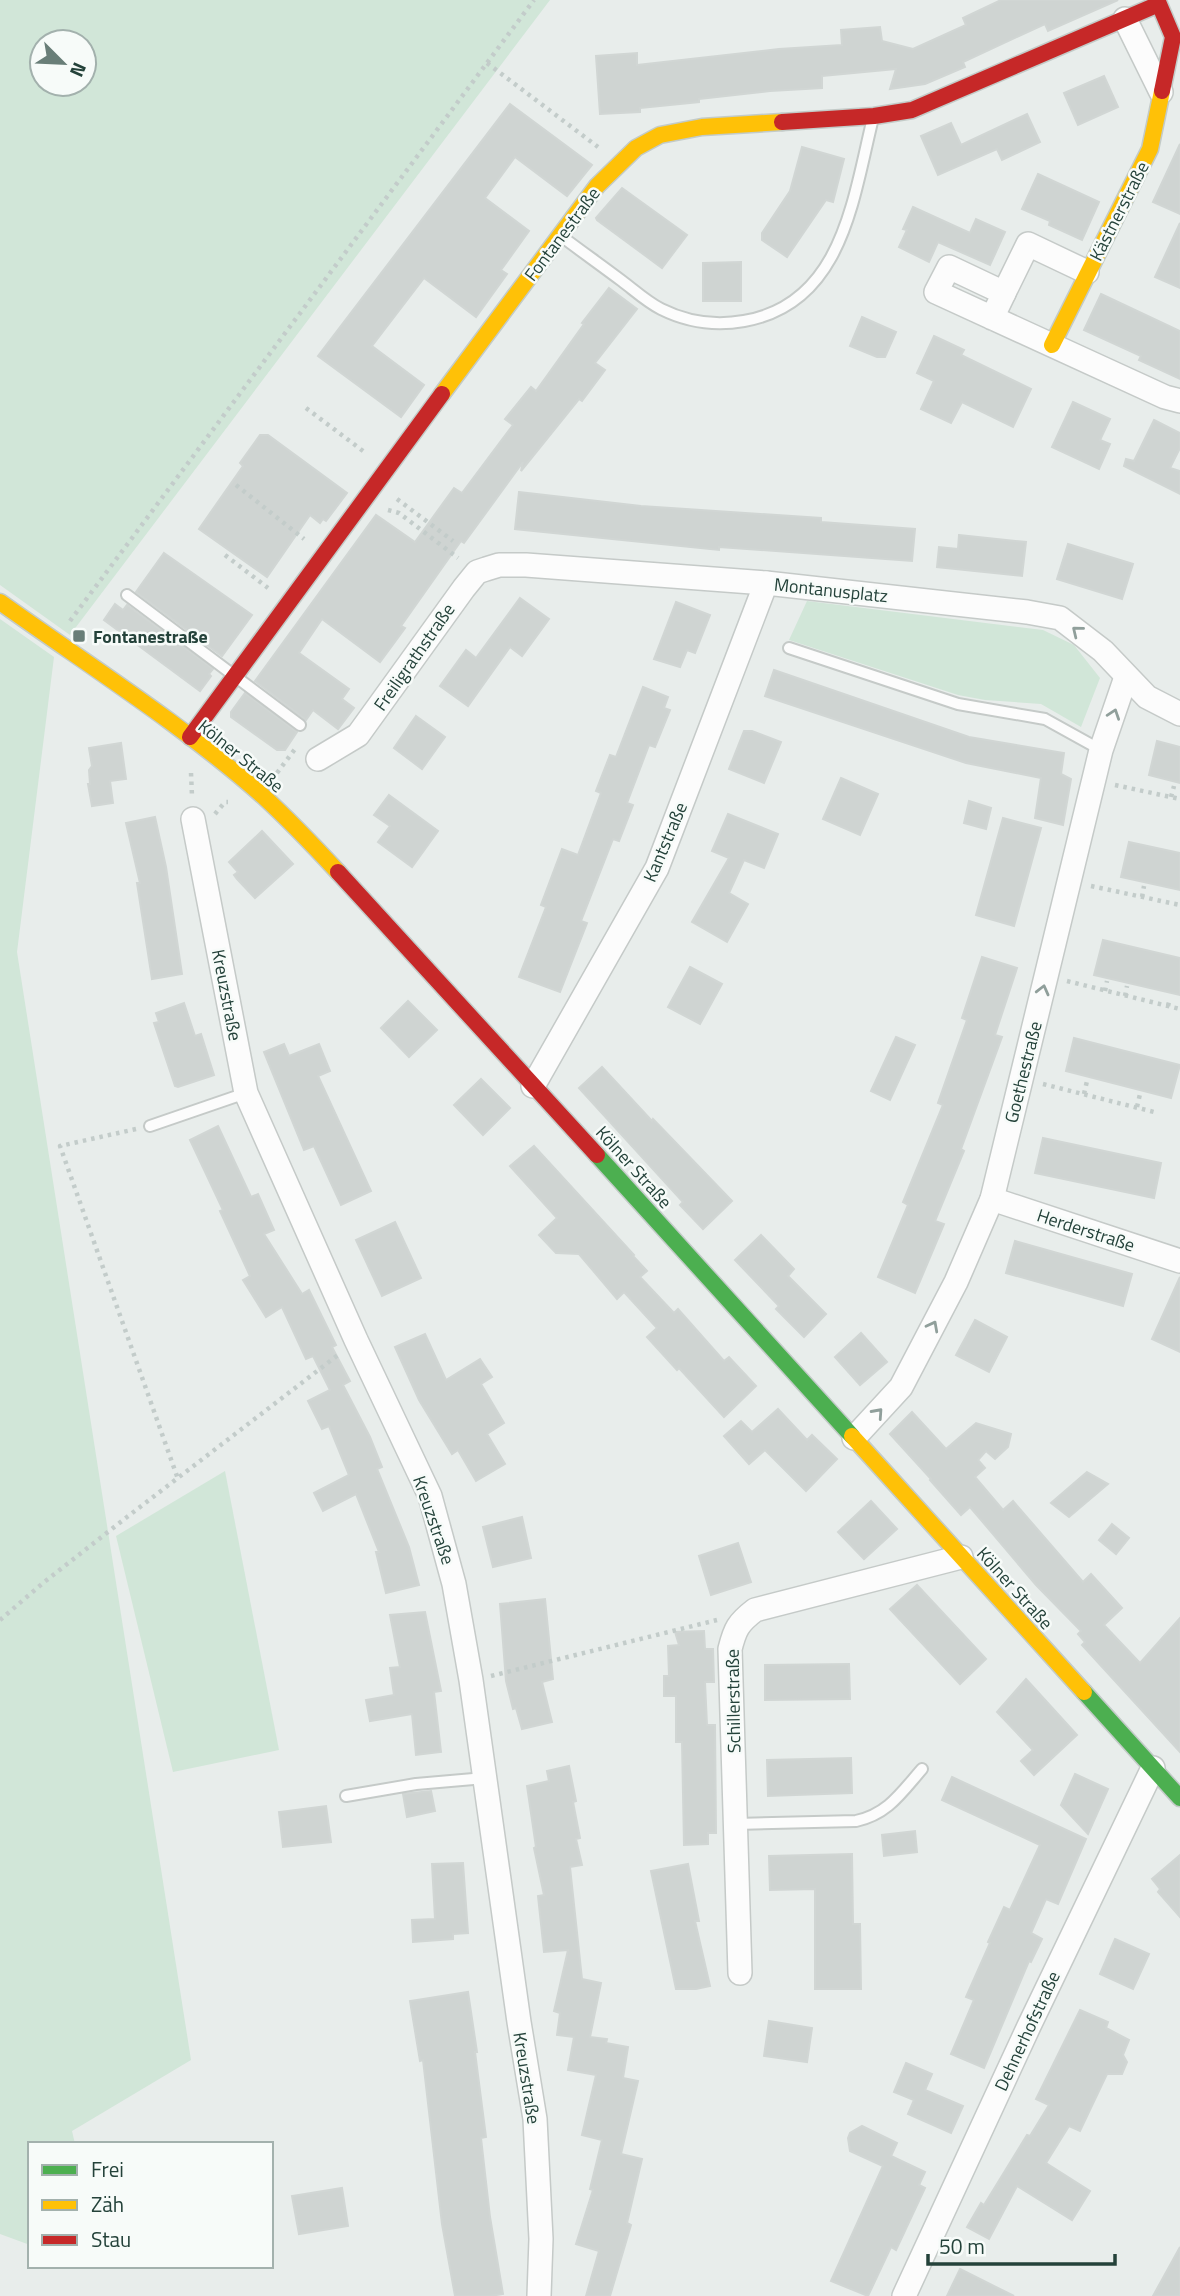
<svg xmlns="http://www.w3.org/2000/svg" width="1180" height="2296" viewBox="0 0 1180 2296" font-family="'Titillium Web',sans-serif">
  <rect width="100%" height="100%" fill="#e8edeb"/>
  <g fill="#d1e6d8" fill-rule="evenodd">
    <path d="M0,0H550L70,635L0,585ZM42,42H84V84H42Z"/>
    <path d="M807,601L1043,630L1074,645L1100,678L1081,727L1041,704L985,700L958,695L789,640Z"/>
    <path d="M0,619L54,657L17,952L191,2060L72,2131L75,2144H30V2245L0,2234Z"/>
    <path d="M225,1471L279,1750L173,1772L116,1536Z"/>
  </g>
  <g fill="#cfd4d2" stroke="#d1d6d4" stroke-width="2">
    <path d="M1001,0H1118L1048,31L1045,24L963,62L965,67L925,84L890,89L896,69L822,76V88L770,91L699,99V102L640,108V112L600,114L596,56L637,53V65L779,49L842,45L841,30L880,27L882,41L913,49L966,25L963,18Z"/>
    <path d="M1104,76L1118,107L1078,125L1064,93Z"/>
    <path d="M510,104L592,165L567,196L515,157L485,198L529,231L501,270L507,274L476,317L424,278L372,346L424,385L401,417L318,356Z"/>
    <path d="M1027,114L1040,142L1002,160L997,149L938,175L921,136L951,123L961,145Z"/>
    <path d="M1180,144V214L1153,202Z"/>
    <path d="M802,147L844,159L833,202L826,200L787,257L762,240V233L790,191Z"/>
    <path d="M1038,174L1099,202L1082,240L1049,225L1050,221L1022,209Z"/>
    <path d="M622,188L687,235L662,268L597,220L596,218Z"/>
    <path d="M913,207L970,233L976,219L1005,232L990,265L938,242L929,262L899,247L907,230L903,229Z"/>
    <path d="M1180,223V288L1155,277Z"/>
    <path d="M741,262V301H703V263Z"/>
    <path d="M609,288L637,309L595,363L605,370L582,401L579,399L521,471L523,462L464,543L461,541L401,626L405,628L380,662L322,619L299,653L349,689L342,699L354,708L338,729L313,710L306,720L255,681L376,515L415,542L454,488L462,493L513,425L505,419L531,387L536,391L584,324L582,323Z"/>
    <path d="M1101,294L1180,331V379L1139,360L1141,356L1084,330Z"/>
    <path d="M862,317L896,332L885,357H877L850,346Z"/>
    <path d="M934,336L964,350L961,355L1031,389L1013,427L962,402L951,423L921,409L934,381L917,373Z"/>
    <path d="M1073,402L1110,419L1100,440L1110,444L1099,469L1052,447Z"/>
    <path d="M1154,420L1180,433V448L1170,468L1180,471V494L1124,466L1126,459L1134,461Z"/>
    <path d="M260,435H268L347,493L326,521L323,519L320,523L310,515L267,577L199,529L243,466L240,463Z"/>
    <path d="M519,492L641,506L821,518V522L915,529L912,561L719,547V550L515,529Z"/>
    <path d="M959,535L1026,542L1022,576L937,567L939,547L958,549Z"/>
    <path d="M1068,544L1133,564L1122,599L1057,579Z"/>
    <path d="M164,553L252,615L222,656L136,592Z"/>
    <path d="M520,598L549,619L522,656L510,647L468,706L440,686L466,650L476,658Z"/>
    <path d="M676,602L710,615L695,653L687,650L680,667L654,659Z"/>
    <path d="M115,604L123,610L127,605L213,669L209,674L211,676L200,691L104,620Z"/>
    <path d="M774,670L969,737L1064,753L1061,774L1071,779L1063,825L1035,818L1041,778L966,763L765,696Z"/>
    <path d="M643,687L668,697L664,708L670,710L655,747L649,745L627,803L633,805L619,841L613,839L581,921L587,923L560,992L519,977L546,907L541,905L562,849L578,855L601,793L596,791L610,755L616,757Z"/>
    <path d="M245,693L297,732L285,750H277L231,717V712Z"/>
    <path d="M416,716L445,737L422,769L394,748Z"/>
    <path d="M744,731H752L781,742L764,783L729,769Z"/>
    <path d="M1157,741L1180,747V783L1149,775Z"/>
    <path d="M121,743L126,779L110,781L113,803L92,806L88,784H90L89,770L92,766L89,748Z"/>
    <path d="M841,778L878,794L860,835L823,819Z"/>
    <path d="M389,795L438,831L412,867L378,842L390,826L374,815Z"/>
    <path d="M969,801L991,808L986,829L964,823Z"/>
    <path d="M728,814L778,834L764,868L744,860L729,893L748,904L727,942L692,922L729,858L712,851Z"/>
    <path d="M155,817L166,867L182,974L152,979L137,883H140L126,823Z"/>
    <path d="M1003,818L1041,828L1014,926L976,915Z"/>
    <path d="M262,831L293,864L255,898L237,879L234,875L238,872L229,862Z"/>
    <path d="M1129,842L1180,853V890L1121,877Z"/>
    <path d="M1103,940L1180,958V995L1094,975Z"/>
    <path d="M982,957L1017,968L995,1035L1002,1037L961,1149L964,1151L935,1221L944,1224L915,1293L878,1277L908,1205L903,1202L943,1105L938,1103L967,1020L962,1018Z"/>
    <path d="M690,967L722,984L700,1024L668,1007Z"/>
    <path d="M408,1001L437,1030L409,1057L381,1028Z"/>
    <path d="M184,1003L195,1036L201,1034L214,1075L178,1087L175,1086L154,1023L159,1022L156,1013Z"/>
    <path d="M896,1037L915,1045L890,1100L871,1091Z"/>
    <path d="M1074,1038L1180,1065L1171,1098L1066,1071Z"/>
    <path d="M284,1044L289,1056L319,1044L330,1071L318,1076L371,1191L341,1205L314,1146L304,1150L264,1052Z"/>
    <path d="M602,1067L652,1121L653,1119L732,1201L703,1229L680,1205L683,1202L579,1088Z"/>
    <path d="M481,1079L510,1108L483,1135L454,1105Z"/>
    <path d="M218,1126L251,1197L258,1194L274,1230L264,1234L302,1294L309,1290L336,1345L332,1347L350,1381L343,1385L370,1437L382,1467L377,1469L409,1547L419,1585L386,1593L376,1552H379L356,1494L323,1511L314,1493L349,1475L329,1426L322,1429L308,1401L330,1390L313,1356L306,1359L282,1307L266,1317L243,1280L250,1276L220,1211L223,1210L190,1140Z"/>
    <path d="M1043,1138L1161,1163L1154,1198L1035,1173Z"/>
    <path d="M534,1146L634,1255L633,1256L647,1271L640,1277L674,1313L678,1309L724,1361L729,1357L756,1386L724,1417L679,1368L677,1370L647,1337L657,1328L624,1292L617,1299L579,1254L556,1253L539,1235L557,1218L510,1166Z"/>
    <path d="M395,1222L421,1278L382,1296L356,1240Z"/>
    <path d="M761,1235L794,1269L788,1276L826,1314L804,1337L776,1309L779,1306L735,1260Z"/>
    <path d="M1015,1241L1132,1274L1123,1306L1006,1273Z"/>
    <path d="M1180,1277V1352L1152,1339Z"/>
    <path d="M975,1320L1007,1337L989,1372L956,1355Z"/>
    <path d="M861,1333L887,1362L860,1385L835,1357Z"/>
    <path d="M425,1334L446,1380L480,1359L492,1377L481,1384L504,1423L487,1434L505,1464L476,1481L458,1450L452,1454L419,1400L395,1347Z"/>
    <path d="M778,1409L807,1440L812,1435L837,1459L806,1491L765,1450L749,1464L724,1436L741,1421L752,1432Z"/>
    <path d="M912,1412L946,1449L976,1423L1011,1434L1008,1447L995,1459L986,1451L978,1460L985,1468L975,1477L1003,1510L1013,1501L1083,1582L1091,1574L1122,1608L1104,1625L1140,1663L1180,1618V1752L1082,1645L1085,1642L1078,1634L1081,1631L1036,1585L970,1507L961,1515L930,1480L931,1479L890,1434Z"/>
    <path d="M1087,1472L1108,1484L1069,1517L1051,1503Z"/>
    <path d="M871,1501L897,1529L864,1559L838,1532Z"/>
    <path d="M522,1517L531,1558L493,1567L483,1527Z"/>
    <path d="M1112,1524L1129,1538L1116,1554L1099,1540Z"/>
    <path d="M738,1543L751,1582L711,1595L699,1556Z"/>
    <path d="M917,1585L986,1659L960,1684L890,1609Z"/>
    <path d="M545,1599L553,1679L542,1682L552,1722L522,1729L516,1708L513,1709L506,1681L500,1604Z"/>
    <path d="M425,1612L441,1691L434,1692L441,1752L416,1755L412,1714L370,1721L366,1700L394,1695L390,1668L400,1667L390,1615Z"/>
    <path d="M704,1631L705,1649H713L714,1682H705L707,1725H715L716,1833H708V1844L684,1845L682,1742H676V1696H664V1676H669L668,1646L679,1645L675,1632Z"/>
    <path d="M849,1664L850,1699L765,1700V1665Z"/>
    <path d="M1026,1679L1077,1735L1034,1775L1021,1761L1033,1750L997,1712Z"/>
    <path d="M851,1758L852,1793L768,1796L767,1760Z"/>
    <path d="M569,1766L576,1801L573,1802L580,1838L576,1839L582,1865L570,1867L582,1979L601,1983L590,2037L607,2039L606,2043L628,2047L623,2078L638,2081L621,2154L642,2159L627,2223L631,2225L610,2296H586L599,2251L576,2244L593,2190L590,2189L602,2140L582,2135L596,2075L568,2070L574,2037L557,2035L560,2013L554,2011L568,1950L544,1952L538,1896L544,1895L534,1848L536,1847L527,1786L549,1781L547,1771Z"/>
    <path d="M1075,1774L1108,1789L1088,1834L1061,1805Z"/>
    <path d="M952,1777L1086,1839L1058,1904L1046,1899L1031,1933L1042,1939L1031,1962L1029,1961L984,2068L951,2054L974,2000L966,1997L990,1943L988,1942L1004,1907L1010,1910L1040,1845L942,1800Z"/>
    <path d="M431,1791L435,1811L407,1817L403,1794Z"/>
    <path d="M326,1806L331,1842L283,1847L279,1812Z"/>
    <path d="M915,1831L917,1852L884,1856L882,1835Z"/>
    <path d="M852,1854L853,1924H860L861,1989H815V1889L770,1890L769,1856Z"/>
    <path d="M1180,1855V1917L1158,1892L1160,1889L1152,1879Z"/>
    <path d="M463,1863L468,1933L453,1934V1939L413,1942L412,1920L435,1919L432,1864Z"/>
    <path d="M688,1864L699,1921H695L710,1986L696,1989H676L651,1871Z"/>
    <path d="M1115,1939L1149,1954L1133,1989L1100,1974Z"/>
    <path d="M468,1992L477,2052H475L486,2137L481,2138L490,2217L503,2294L490,2296H455L442,2224L423,2060L420,2061L410,2001Z"/>
    <path d="M1080,2010L1108,2022L1106,2028L1129,2040L1123,2055L1127,2062L1122,2074H1107L1080,2131L1069,2126L1046,2163L1090,2191L1072,2220L1017,2186L989,2239L967,2227L981,2203L984,2205L1027,2135L1030,2136L1049,2105L1036,2099Z"/>
    <path d="M769,2021L812,2028L807,2062L764,2056Z"/>
    <path d="M906,2063L932,2074L925,2090L963,2106L951,2133L908,2114L914,2100L894,2092Z"/>
    <path d="M862,2126L897,2143L891,2156L925,2172L919,2185L925,2188L896,2250L891,2247L868,2296L831,2281L883,2166L850,2151L848,2138L850,2133Z"/>
    <path d="M342,2188L348,2226L299,2234L292,2196Z"/>
    <path d="M1180,2247V2296H1153Z"/>
    <path d="M960,2269L1014,2296H947Z"/>
  </g>
  <g fill="none" stroke-linecap="round" stroke-linejoin="round">
    <defs>
      <g id="lane">
        <path d="M561,236C581,251 602,266 622,281C634,290 647,302 661,309C687,322 716,326 744,321C843,304 853,198 873,118"/>
        <path d="M127,595L300,725"/>
        <path d="M789,648L958,704L1045,719L1101,750"/>
        <path d="M150,1126L246,1093"/>
        <path d="M346,1796L416,1784L485,1778"/>
        <path d="M736,1824L856,1821C888,1814 901,1793 922,1769"/>
      </g>
      <g id="street">
        <path d="M1125,19L1161,92"/>
        <path d="M1004,293L1028,244L1087,272"/>
        <path d="M992,318L1004,293L949,267L936,292L1165,397L1180,401"/>
        <path d="M318,759L358,735L464,588L477,572L486,569L499,565H526L766,583L1027,612L1060,618L1103,651L1147,697L1180,714"/>
        <path d="M193,819L246,1093L356,1340L430,1496L454,1584L471,1680L519,2022L535,2119L541,2239L539,2296"/>
        <path d="M533,1086L657,868L766,583"/>
        <path d="M992,1199L1180,1261"/>
        <path d="M854,1438L901,1387L956,1282L992,1199L1101,750L1126,677"/>
        <path d="M740,1973L730,1649C735,1629 738,1623 755,1610L961,1557"/>
        <path d="M904,2296L1029,2026L1153,1768"/>
      </g>
      <g id="fast">
        <path d="M597,1155L852,1436"/>
        <path d="M1084,1692L1180,1798"/>
      </g>
      <g id="slow">
        <path d="M1052,345L1150,149L1162,91"/>
        <path d="M442,394L597,186L636,148L660,135L702,127L782,122"/>
        <path d="M0,602C88,665 182,724 263,796C289,820 314,846 338,872"/>
        <path d="M852,1436L1084,1692"/>
      </g>
      <g id="jam">
        <path d="M782,122L874,116L912,110L1159,4L1173,37L1162,91"/>
        <path d="M190,737L442,394"/>
        <path d="M338,872L597,1155"/>
      </g>
    </defs>
    <use href="#lane" stroke="#c5cac8" stroke-width="14"/>
    <use href="#street" stroke="#c5cac8" stroke-width="26"/>
    <use href="#fast" stroke="#c3cbc8" stroke-width="19"/>
    <use href="#slow" stroke="#c3cbc8" stroke-width="19"/>
    <use href="#jam" stroke="#c3cbc8" stroke-width="19"/>
    <g stroke="#c3ccca" stroke-width="4.5" stroke-dasharray="3.5 5" stroke-linecap="butt">
      <path d="M487,63L598,147"/>
      <path d="M306,408L367,454"/>
      <path d="M236,485L304,539"/>
      <path d="M397,499L453,541"/>
      <path d="M388,510L399,513L458,558"/>
      <path d="M225,555L268,588"/>
      <path d="M70,621L534,0"/>
      <path d="M191,773L192,796"/>
      <path d="M277,773L295,749"/>
      <path d="M1115,785L1180,799"/>
      <path d="M1171,797L1174,786"/>
      <path d="M215,814L225,802H228"/>
      <path d="M1091,886L1180,905"/>
      <path d="M1142,897L1144,886"/>
      <path d="M1067,981L1180,1009"/>
      <path d="M1105,991L1107,981"/>
      <path d="M1125,996L1127,986"/>
      <path d="M1168,1006L1170,998"/>
      <path d="M1043,1084L1158,1113"/>
      <path d="M1084,1094L1087,1081"/>
      <path d="M1137,1107L1140,1094"/>
      <path d="M136,1129L60,1146L178,1479"/>
      <path d="M0,1620L43,1583L127,1517L338,1355"/>
      <path d="M491,1676L717,1620"/>
    </g>
    <use href="#lane" stroke="#fcfcfc" stroke-width="10"/>
    <use href="#street" stroke="#fcfcfc" stroke-width="23"/>
    <use href="#fast" stroke="#4caf50" stroke-width="16"/>
    <use href="#slow" stroke="#ffc107" stroke-width="16"/>
    <use href="#jam" stroke="#c62828" stroke-width="16"/>
  </g>
  <defs><path id="oneway-chevron" d="M-2-3.5L2.5 0L-2 3.5" fill="none" stroke-width="1.6" stroke-linecap="round" stroke-linejoin="round" transform="scale(1.75)"/></defs>
  <g stroke="#909f9b">
    <use href="#oneway-chevron" transform="translate(1077 631) rotate(-141)"/>
    <use href="#oneway-chevron" transform="translate(1114 714) rotate(-71)"/>
    <use href="#oneway-chevron" transform="translate(1043 990) rotate(-76)"/>
    <use href="#oneway-chevron" transform="translate(933 1326) rotate(-62)"/>
    <use href="#oneway-chevron" transform="translate(878 1413) rotate(-48)"/>
  </g>
  <rect fill="#697e78" stroke="#f7fbf9" stroke-width="2.5" x="72" y="629" width="14" height="14" rx="3.5"/>
  <g text-anchor="middle" dominant-baseline="central" stroke-width="5" stroke-linejoin="round" paint-order="stroke">
    <g font-size="18" fill="#24423a" stroke="#f7fbf9">
      <text transform="translate(1119 211) rotate(-63)">Kästnerstraße</text>
      <text transform="translate(562 234) rotate(-53)">Fontanestraße</text>
      <text transform="translate(831 590) rotate(6)">Montanusplatz</text>
      <text transform="translate(414 657) rotate(-55)">Freiligrathstraße</text>
      <text transform="translate(241 756) rotate(39)">Kölner Straße</text>
      <text transform="translate(665 842) rotate(-67)">Kantstraße</text>
      <text transform="translate(227 995) rotate(79)">Kreuzstraße</text>
      <text transform="translate(1023 1072) rotate(-76)">Goethestraße</text>
      <text transform="translate(634 1167) rotate(48)">Kölner Straße</text>
      <text transform="translate(1086 1230) rotate(18)">Herderstraße</text>
      <text transform="translate(434 1520) rotate(71)">Kreuzstraße</text>
      <text transform="translate(1015 1588) rotate(48)">Kölner Straße</text>
      <text transform="translate(733 1701) rotate(-91)">Schillerstraße</text>
      <text transform="translate(1027 2031) rotate(-65)">Dehnerhofstraße</text>
      <text transform="translate(527 2078) rotate(81)">Kreuzstraße</text>
    </g>
    <g font-size="18" font-weight="bold" fill="#24423a" stroke="#f7fbf9" text-anchor="start">
      <text x="93" y="636">Fontanestraße</text>
    </g>
  </g>
  <rect x="28" y="2142" width="245" height="126" fill="#f7fbf9" stroke="#a3b1ad" stroke-width="2"/>
  <rect x="42" y="2165" width="35" height="10" fill="#4caf50" stroke="#a3b1ad" stroke-width="2"/>
  <text x="91" y="2177" font-size="21" fill="#24423a">Frei</text>
  <rect x="42" y="2200" width="35" height="10" fill="#ffc107" stroke="#a3b1ad" stroke-width="2"/>
  <text x="91" y="2212" font-size="21" fill="#24423a">Zäh</text>
  <rect x="42" y="2235" width="35" height="10" fill="#c62828" stroke="#a3b1ad" stroke-width="2"/>
  <text x="91" y="2247" font-size="21" fill="#24423a">Stau</text>
  <g transform="translate(63 63) rotate(114)"><circle r="33" fill="#f7fbf9" stroke="#a3b1ad" stroke-width="2"/>
  <path d="M0-5L12 26L0 18L-12 26Z" fill="#697e78"/>
  <text y="-10" font-size="19" font-weight="bold" text-anchor="middle" fill="#24423a">N</text>
  </g>
  <path d="M928 2254v10h187v-10" fill="none" stroke="#24423a" stroke-width="3.5"/>
  <text x="939" y="2254" font-size="21" fill="#24423a" stroke="#f7fbf9" stroke-width="5" paint-order="stroke">50 m</text>
</svg>
